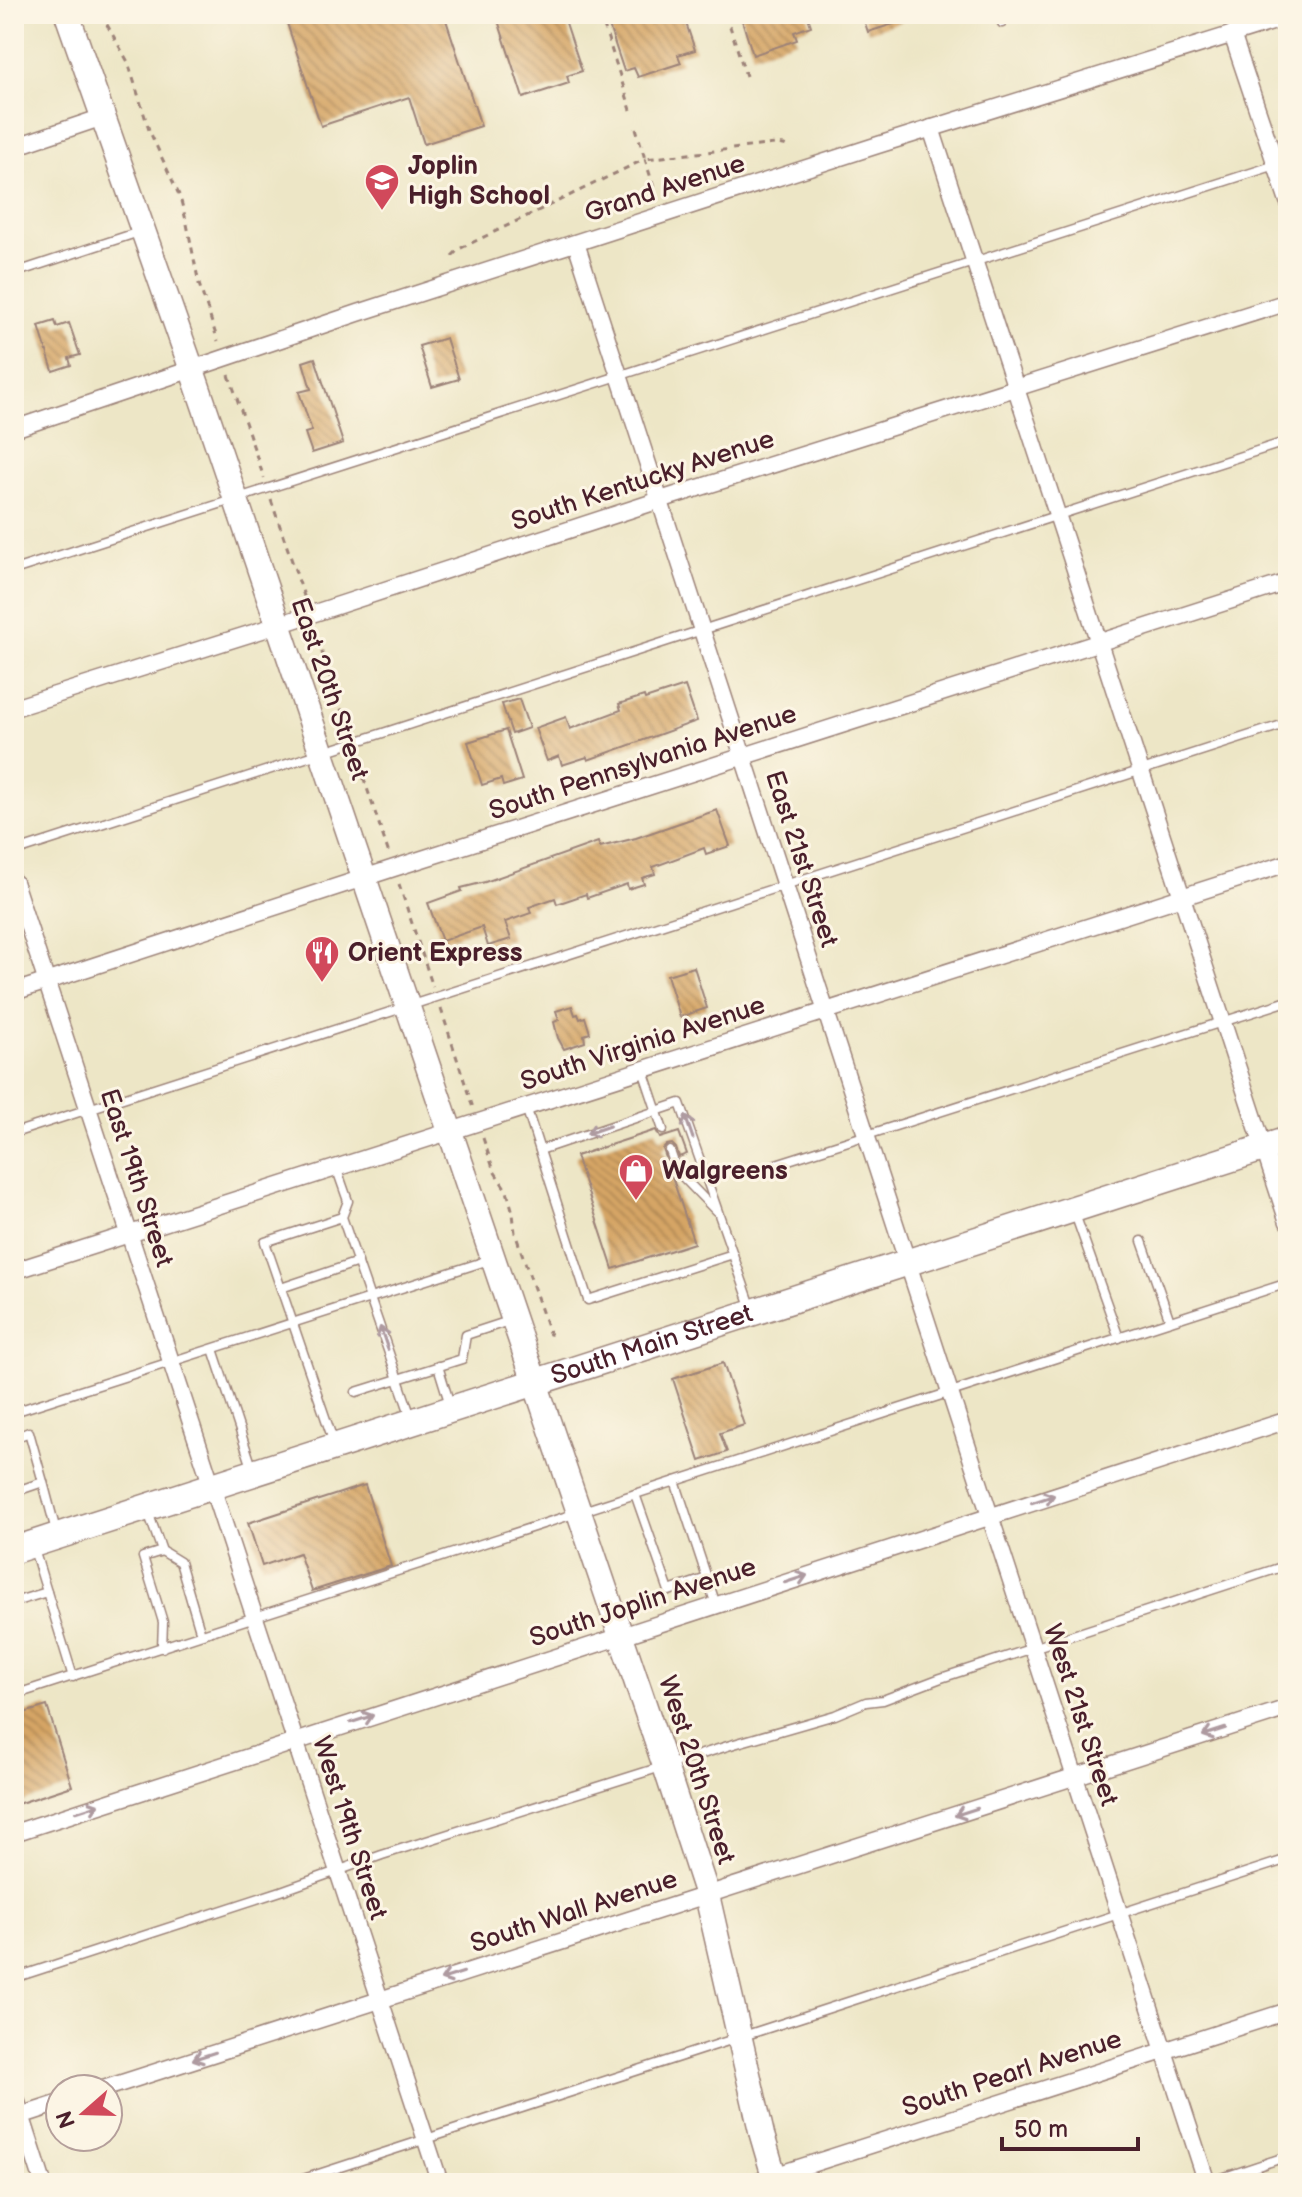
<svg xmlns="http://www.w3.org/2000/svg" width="1302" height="2197" viewBox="0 0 1302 2197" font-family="'Balsamiq Sans',sans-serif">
  <defs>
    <pattern id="building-back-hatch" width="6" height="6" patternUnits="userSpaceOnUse" patternTransform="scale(2)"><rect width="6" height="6" fill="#d5a565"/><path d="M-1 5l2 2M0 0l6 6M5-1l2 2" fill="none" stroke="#af8653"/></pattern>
  </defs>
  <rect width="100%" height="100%" fill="#fcf5e5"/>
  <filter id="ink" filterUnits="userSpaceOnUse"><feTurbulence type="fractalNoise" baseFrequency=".0125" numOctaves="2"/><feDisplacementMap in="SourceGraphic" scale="16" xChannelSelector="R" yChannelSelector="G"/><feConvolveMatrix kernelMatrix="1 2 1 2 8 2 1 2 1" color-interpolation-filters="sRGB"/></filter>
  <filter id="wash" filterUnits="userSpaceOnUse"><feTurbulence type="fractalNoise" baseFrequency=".006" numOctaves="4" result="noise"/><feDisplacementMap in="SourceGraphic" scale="32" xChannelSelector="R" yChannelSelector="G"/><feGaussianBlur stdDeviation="1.8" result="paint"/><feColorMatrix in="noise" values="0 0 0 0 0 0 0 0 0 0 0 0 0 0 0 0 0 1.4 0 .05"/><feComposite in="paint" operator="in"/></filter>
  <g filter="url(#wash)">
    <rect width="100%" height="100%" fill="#ede6c6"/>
    <g id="blocks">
      <g fill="url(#building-back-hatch)">
        <path d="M284,14H444L481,126L424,144L409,97L321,126Z"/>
        <path d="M496,14H563L582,71L567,76L569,83L523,98Z"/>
        <path d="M605,14H683L695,50L678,55L681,63L638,77L634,68L624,71Z"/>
        <path d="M740,14H807L811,26L794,32L797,40L753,55Z"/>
        <path d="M862,14H915V17L868,32Z"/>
        <path d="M55,321L57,327L69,323L80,355L69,358L71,365L53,371L39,326Z"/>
        <path d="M446,338L459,379L432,387L419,346Z"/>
        <path d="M315,358L343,443L312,453L305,433L312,431L299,392L311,389L303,362Z"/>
        <path d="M685,686L697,721L588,760L587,757L562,765L559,756L547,761L535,728L566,717L570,729L621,710L619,704L644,696L645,699Z"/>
        <path d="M519,699L529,728L512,734L502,704Z"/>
        <path d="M506,730L522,780L503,786L501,779L482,785L468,742Z"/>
        <path d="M717,810L730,846L706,854L704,848L653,867L655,874L642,878L644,884L628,889L627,884L587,898L586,894L557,904L555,898L529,907L531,913L505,922L511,939L488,946L482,927L442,941L428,903L462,891L461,888L485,882L598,842L600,847L636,838Z"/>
        <path d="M694,967L707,1008L680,1017L667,975Z"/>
        <path d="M572,1006L575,1015L578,1014L580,1019L585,1017L590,1033L584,1035L585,1042L564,1049L558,1038L554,1022L559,1020L556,1011Z"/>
        <path d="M656,1130L660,1138L679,1132L687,1154L679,1157L676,1148L672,1144L667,1145L663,1149L694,1243L613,1269L576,1156Z"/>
        <path d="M723,1363L744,1425L720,1433L727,1452L700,1461L673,1379Z"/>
        <path d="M365,1485L391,1566L312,1591L299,1553L262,1566L248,1523Z"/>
        <path d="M47,1706L72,1786L14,1805V1716Z"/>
      </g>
    </g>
  </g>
  <g filter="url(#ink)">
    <use href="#blocks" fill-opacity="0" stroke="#9c8278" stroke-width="2"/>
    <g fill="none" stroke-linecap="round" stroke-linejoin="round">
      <defs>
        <g id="lane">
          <path d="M999,14L1002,23"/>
          <path d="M14,273L139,232"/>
          <path d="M14,570L1288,161"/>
          <path d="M14,852L1288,441"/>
          <path d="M643,1070L663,1130"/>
          <path d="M526,1107L588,1300L733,1254"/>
          <path d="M14,1133L1288,723"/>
          <path d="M540,1150L680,1103L752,1309"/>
          <path d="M670,1151L677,1171L716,1211"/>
          <path d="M776,1164L1288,1001"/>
          <path d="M1075,1214L1119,1338"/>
          <path d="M342,1217L411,1417"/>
          <path d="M1142,1241L1170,1321"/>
          <path d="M281,1288L358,1262"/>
          <path d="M213,1349L253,1470"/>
          <path d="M438,1366L451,1408"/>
          <path d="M356,1392L462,1359L466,1335L512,1320"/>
          <path d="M14,1412L489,1260"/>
          <path d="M17,1437L29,1432L43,1482"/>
          <path d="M334,1443L265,1242L342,1217L348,1201L336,1167"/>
          <path d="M675,1481L716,1605"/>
          <path d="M14,1492L43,1482L56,1531"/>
          <path d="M635,1494L669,1591L707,1578"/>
          <path d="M147,1509L162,1551L180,1562L201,1634"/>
          <path d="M33,1546L47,1592"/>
          <path d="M162,1551L143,1557L163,1622L162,1648"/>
          <path d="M14,1602L47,1592L73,1677"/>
          <path d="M14,1695L1288,1283"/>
          <path d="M14,1978L281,1891L382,1855L734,1744L835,1715L866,1702L883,1700L941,1678L1288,1565"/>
          <path d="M291,2183L1288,1859"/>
          <path d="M1207,2183L1288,2156"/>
        </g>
        <g id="street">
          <path d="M1232,34L1288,201"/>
          <path d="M931,128L1288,1222"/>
          <path d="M14,147L103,117"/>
          <path d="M576,243L1207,2183"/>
          <path d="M14,429L358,313L878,145L1288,17"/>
          <path d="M14,708L278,625L660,500L1288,302"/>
          <path d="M14,882L440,2183"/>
          <path d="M14,992L394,868L1288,582"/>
          <path d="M14,1271L1288,863"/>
          <path d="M14,1833L1288,1420"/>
          <path d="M103,2089L1288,1708"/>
          <path d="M14,2093L43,2183"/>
          <path d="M14,2118L60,2103"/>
          <path d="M752,2183L1288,2011"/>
        </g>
        <path id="secondary" d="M67,14L192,370L665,1766L707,1895L762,2135L776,2183"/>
        <g id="primary">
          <path id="s1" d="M14,1550L1288,1140"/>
        </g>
      </defs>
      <use href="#lane" stroke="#9c8278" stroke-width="11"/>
      <use href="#street" stroke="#9c8278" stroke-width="19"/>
      <use href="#secondary" stroke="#9c8278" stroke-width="27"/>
      <use href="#primary" stroke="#9c8278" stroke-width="29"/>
      <g stroke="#9c8278" stroke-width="3" stroke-dasharray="6 6" stroke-linecap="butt">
        <path d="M101,14L128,62L149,130L180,197L187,224L199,284L218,341"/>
        <path d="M600,14L631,110"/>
        <path d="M726,14L746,76"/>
        <path d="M636,128L645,159L775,144L784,145L791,148"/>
        <path d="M452,256L459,249L645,159L655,191"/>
        <path d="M229,375L264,478"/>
        <path d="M271,500L305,599"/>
        <path d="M314,629L349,732"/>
        <path d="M356,755L389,854"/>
        <path d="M399,884L433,987"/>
        <path d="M441,1009L473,1108"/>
        <path d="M483,1138L494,1171L507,1191L513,1213L515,1233L550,1335L549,1338"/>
      </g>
      <use href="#lane" stroke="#fff" stroke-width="8"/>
      <use href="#street" stroke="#fff" stroke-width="16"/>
      <use href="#secondary" stroke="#fff" stroke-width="24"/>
      <use href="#primary" stroke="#fff" stroke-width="26"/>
    </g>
    <defs><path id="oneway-shaft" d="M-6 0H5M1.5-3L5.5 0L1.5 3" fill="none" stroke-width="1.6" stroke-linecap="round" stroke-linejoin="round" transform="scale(2)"/></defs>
    <g stroke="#ae9aa0">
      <use href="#oneway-shaft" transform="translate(689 1127) rotate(-109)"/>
      <use href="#oneway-shaft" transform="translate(598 1130) rotate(161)"/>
      <use href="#oneway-shaft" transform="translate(384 1338) rotate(-109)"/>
      <use href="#oneway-shaft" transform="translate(1043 1499) rotate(-18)"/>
      <use href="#oneway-shaft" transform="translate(796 1579) rotate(-18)"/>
      <use href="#oneway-shaft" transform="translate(362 1719) rotate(-18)"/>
      <use href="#oneway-shaft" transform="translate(1214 1732) rotate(162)"/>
      <use href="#oneway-shaft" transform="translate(88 1808) rotate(-18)"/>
      <use href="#oneway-shaft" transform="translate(966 1812) rotate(162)"/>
      <use href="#oneway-shaft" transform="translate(452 1976) rotate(162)"/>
      <use href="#oneway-shaft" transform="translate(204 2056) rotate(162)"/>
    </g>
  </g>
  <defs>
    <symbol id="school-pin" viewBox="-11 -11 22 30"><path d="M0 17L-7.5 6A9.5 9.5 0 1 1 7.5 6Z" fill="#d1495b" stroke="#fcf5e5"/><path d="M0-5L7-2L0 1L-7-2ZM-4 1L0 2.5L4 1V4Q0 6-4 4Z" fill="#fff"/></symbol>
    <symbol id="restaurant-pin" viewBox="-11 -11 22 30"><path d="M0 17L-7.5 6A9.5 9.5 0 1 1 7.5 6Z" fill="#d1495b" stroke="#fcf5e5"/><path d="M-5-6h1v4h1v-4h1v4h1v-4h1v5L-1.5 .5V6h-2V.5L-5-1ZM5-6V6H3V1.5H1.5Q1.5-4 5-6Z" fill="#fff"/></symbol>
    <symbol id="shop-pin" viewBox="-11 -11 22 30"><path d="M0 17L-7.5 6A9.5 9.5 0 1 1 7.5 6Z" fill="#d1495b" stroke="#fcf5e5"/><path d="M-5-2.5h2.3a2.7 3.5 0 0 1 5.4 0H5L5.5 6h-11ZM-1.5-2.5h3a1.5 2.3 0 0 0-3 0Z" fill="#fff"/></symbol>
  </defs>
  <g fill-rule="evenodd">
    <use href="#school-pin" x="362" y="161" width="40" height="54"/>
    <use href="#restaurant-pin" x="302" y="933" width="40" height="54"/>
    <use href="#shop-pin" x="616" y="1151" width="40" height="54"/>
  </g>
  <g text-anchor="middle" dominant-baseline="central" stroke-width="6" stroke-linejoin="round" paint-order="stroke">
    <g font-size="26" font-weight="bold" fill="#4a1f2b" stroke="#fcf5e5" text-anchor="start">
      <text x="408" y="166">Joplin<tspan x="408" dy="30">High School</tspan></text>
      <text x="348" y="953">Orient Express</text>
      <text x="662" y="1171">Walgreens</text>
    </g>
    <g font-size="26" fill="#4a1f2b" stroke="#fcf5e5">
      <text transform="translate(665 189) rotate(-18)">Grand Avenue</text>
      <text transform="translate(643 481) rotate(-18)">South Kentucky Avenue</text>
      <text transform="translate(329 689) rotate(71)">East 20th Street</text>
      <text transform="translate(643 763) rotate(-18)">South Pennsylvania Avenue</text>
      <text transform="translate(801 859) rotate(72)">East 21st Street</text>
      <text transform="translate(643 1044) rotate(-18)">South Virginia Avenue</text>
      <text transform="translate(136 1178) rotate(72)">East 19th Street</text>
      <text stroke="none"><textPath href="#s1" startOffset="670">South Main Street</textPath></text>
      <text transform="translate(643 1603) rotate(-18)">South Joplin Avenue</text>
      <text transform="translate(1080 1715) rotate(72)">West 21st Street</text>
      <text transform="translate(696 1770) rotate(72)">West 20th Street</text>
      <text transform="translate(349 1828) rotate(72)">West 19th Street</text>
      <text transform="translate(574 1912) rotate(-18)">South Wall Avenue</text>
      <text transform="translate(1012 2074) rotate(-18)">South Pearl Avenue</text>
    </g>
  </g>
  <rect width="1302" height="2197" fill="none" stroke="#fcf5e5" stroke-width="48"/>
  <g transform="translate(84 2113) rotate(250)"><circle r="38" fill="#fcf5e5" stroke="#b59f9b" stroke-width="2"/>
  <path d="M0-6L14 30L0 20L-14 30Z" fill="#d1495b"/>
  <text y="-12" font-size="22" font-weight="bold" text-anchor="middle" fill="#4a1f2b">N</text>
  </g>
  <path d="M1002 2137v12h136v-12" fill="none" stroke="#4a1f2b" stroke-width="4"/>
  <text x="1014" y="2137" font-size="24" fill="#4a1f2b" stroke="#fcf5e5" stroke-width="6" paint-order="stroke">50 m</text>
</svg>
